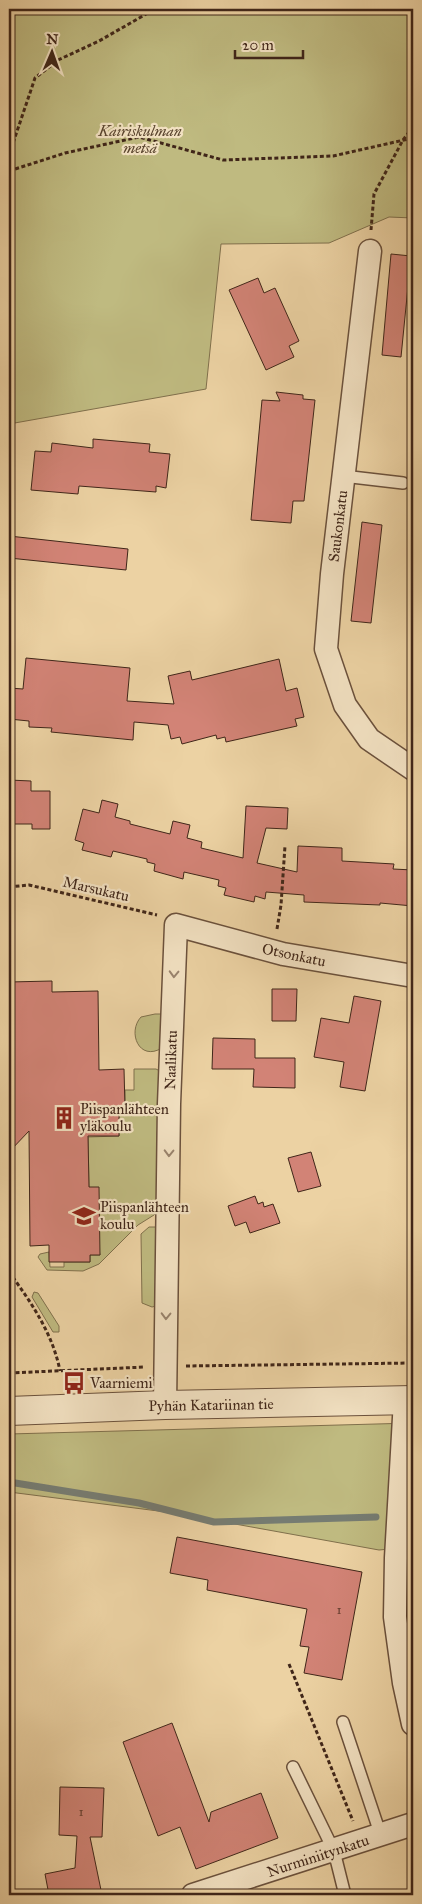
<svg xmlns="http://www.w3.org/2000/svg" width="422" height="1904" viewBox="0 0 422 1904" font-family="'IM FELL Great Primer',serif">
  <rect width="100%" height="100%" fill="#ecd2a3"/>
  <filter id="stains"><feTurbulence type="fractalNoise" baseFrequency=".004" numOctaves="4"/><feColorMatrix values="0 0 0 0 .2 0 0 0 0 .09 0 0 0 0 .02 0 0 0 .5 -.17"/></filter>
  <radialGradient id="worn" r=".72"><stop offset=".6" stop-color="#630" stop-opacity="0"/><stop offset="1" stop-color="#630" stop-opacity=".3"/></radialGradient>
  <g fill="#bfba80" stroke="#80704c">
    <path d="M9,9H413V218L389,217L329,243L221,244L206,389L9,424Z"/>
    <path d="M155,1014H161L162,1048C139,1062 127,1032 141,1017Z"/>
    <path d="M134,1069H156L160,1071V1113L157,1134V1211L154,1215L138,1225L99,1264L83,1271L47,1270L38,1257L40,1254L49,1252L50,1267H64V1262H90V1255H100L89,1187L88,1137L119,1136V1108H125V1090H134Z"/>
    <path d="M149,1227H156L157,1229L156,1306L152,1307L142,1303L141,1234Z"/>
    <path d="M34,1292L38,1293L59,1326V1332H53L32,1297Z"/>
    <path d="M413,1423V1547L379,1550L174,1513L9,1492V1434Z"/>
  </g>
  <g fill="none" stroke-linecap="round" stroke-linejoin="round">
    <path stroke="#767c72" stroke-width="7" d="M9,1482L139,1503L214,1522L376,1517"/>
  </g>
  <g fill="#d28376" stroke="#402619">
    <path d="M391,254L411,256L401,357L382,355Z"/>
    <path d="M258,278L264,293L275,288L299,341L289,346L294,357L266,370L229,290Z"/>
    <path d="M276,392L303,395V399L315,400L304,501H293L291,523L251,520L262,400L280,401Z"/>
    <path d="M93,439L150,444L149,452L170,454L166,488L156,486V492L79,486L78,494L31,490L35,451L51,452L52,443L93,448Z"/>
    <path d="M362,522L382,525L371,623L351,621Z"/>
    <path d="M9,536L128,549L126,570L9,558Z"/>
    <path d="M26,658L130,668L127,701L174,704L168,676L190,671L192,680L279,659L286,691L297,688L304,717L295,719L297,726L226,742L225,737L217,739L216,735L182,744L180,737L171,739L168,725L134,722L133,740L51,732L52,728L29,727V721L9,719V688L23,689Z"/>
    <path d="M9,780L31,781V791H50V829H32V824H9Z"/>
    <path d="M102,800L118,804L115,817L130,821V824L170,834L173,821L190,825L187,838L202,842L201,848L243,858L246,806L288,808L287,829L266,828L257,863L297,872L298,846L342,848V861L394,864L393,869L413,870V906L380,903V905L304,902V895L266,892L265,899L255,896L254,902L224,895L226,888L218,886L219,880L184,872L183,879L154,871L155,864L147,862V859L113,851L111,857L82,850L84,843L75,840L83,809L99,813Z"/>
    <path d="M52,981V992L98,991L99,1070L124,1069L125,1108H119V1136H88L89,1187H99L100,1255H90V1262H49V1245L30,1246L29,1131L9,1152V982Z"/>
    <path d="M272,989H297L296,1021H272Z"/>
    <path d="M354,996L381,1001L365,1091L340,1087L344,1062L314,1057L321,1018L349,1023Z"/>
    <path d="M213,1038L255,1039V1058H295V1088L253,1087L254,1069H212Z"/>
    <path d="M311,1152L321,1186L298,1192L288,1158Z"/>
    <path d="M255,1196L258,1204L263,1202L264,1207L273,1204L280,1223L250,1233L246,1222L235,1226L228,1206Z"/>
    <path d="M177,1537L362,1572L342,1680L304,1673L309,1647L300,1646L307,1609L207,1590L208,1580L170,1573Z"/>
    <path d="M172,1723L209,1822L211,1812L261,1793L278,1838L196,1869L180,1827L158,1836L123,1742Z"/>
    <path d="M60,1787L104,1788L102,1837H90L101,1890L72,1895H49L45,1874L75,1868L77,1836L59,1835Z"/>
  </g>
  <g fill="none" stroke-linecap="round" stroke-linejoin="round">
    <defs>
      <g id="service">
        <path d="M343,476L403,483"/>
        <path d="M343,1722L381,1836"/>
        <path d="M293,1767L334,1851L345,1895"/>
      </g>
      <g id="minor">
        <path d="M370,251L332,574L326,649L345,705L369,739L413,769"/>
        <path d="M405,1400L396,1558L395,1617L404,1683L413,1724"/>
        <path d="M165,1405L169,1104L176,925L283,954L413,976"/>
        <path d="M193,1895L413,1824"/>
      </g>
      <path id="tertiary" d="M9,1411L165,1405L413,1400"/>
    </defs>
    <use href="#service" stroke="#6b513c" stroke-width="14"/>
    <use href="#minor" stroke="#6b513c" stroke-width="25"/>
    <use href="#tertiary" stroke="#6b513c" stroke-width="30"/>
    <g stroke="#402619" stroke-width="3" stroke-dasharray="4 2.5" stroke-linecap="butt">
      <path d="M9,155L35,78L58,60L99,41L155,9"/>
      <path d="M9,171L65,153L139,137L223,160L333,156L413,138"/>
      <path d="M371,230L374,194L403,140L413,127"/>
      <path d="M9,887L29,885L157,915"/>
      <path d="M277,929L281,905L285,846"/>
      <path d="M9,1272C31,1302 53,1334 60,1371"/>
      <path d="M186,1366L413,1363"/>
      <path d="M9,1373L145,1367"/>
      <path d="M289,1664L353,1821"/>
    </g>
    <use href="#service" stroke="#f3e2c3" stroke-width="11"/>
    <use href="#minor" stroke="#f3e2c3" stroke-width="22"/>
    <use href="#tertiary" stroke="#f3e2c3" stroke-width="28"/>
  </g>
  <defs><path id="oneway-chevron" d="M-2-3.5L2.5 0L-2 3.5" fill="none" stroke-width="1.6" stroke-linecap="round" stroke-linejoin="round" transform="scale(1.25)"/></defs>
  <g stroke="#9a846e">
    <use href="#oneway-chevron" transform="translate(174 974) rotate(92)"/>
    <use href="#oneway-chevron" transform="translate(169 1153) rotate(91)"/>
    <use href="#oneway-chevron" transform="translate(166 1316) rotate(91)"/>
  </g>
  <defs>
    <symbol id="building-bare" viewBox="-9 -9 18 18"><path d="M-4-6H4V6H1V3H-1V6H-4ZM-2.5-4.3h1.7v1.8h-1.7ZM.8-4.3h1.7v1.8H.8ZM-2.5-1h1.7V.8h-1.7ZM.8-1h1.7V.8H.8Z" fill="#8f2418" stroke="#f3e2c3" stroke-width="2.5" paint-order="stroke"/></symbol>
    <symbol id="school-bare" viewBox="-9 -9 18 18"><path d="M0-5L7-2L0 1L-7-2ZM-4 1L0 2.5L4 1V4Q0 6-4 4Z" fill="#8f2418" stroke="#f3e2c3" stroke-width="2.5" paint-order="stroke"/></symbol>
    <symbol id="bus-bare" viewBox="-9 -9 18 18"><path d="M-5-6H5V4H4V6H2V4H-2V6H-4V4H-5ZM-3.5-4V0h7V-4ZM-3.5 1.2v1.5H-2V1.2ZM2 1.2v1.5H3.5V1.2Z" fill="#8f2418" stroke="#f3e2c3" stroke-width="2.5" paint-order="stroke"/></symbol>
  </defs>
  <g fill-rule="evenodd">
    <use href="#building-bare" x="48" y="1102" width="32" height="32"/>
    <use href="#school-bare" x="68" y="1200" width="32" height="32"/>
    <use href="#bus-bare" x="58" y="1367" width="32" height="32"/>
  </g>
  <g text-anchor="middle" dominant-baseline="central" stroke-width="4.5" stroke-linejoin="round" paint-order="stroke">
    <g font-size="12" fill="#643d30">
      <text x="339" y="1610">1</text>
      <text x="81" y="1812">1</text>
    </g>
    <g font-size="15" font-style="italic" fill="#59442e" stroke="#f3e2c3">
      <text x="140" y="131">Kairiskulman<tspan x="140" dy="17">metsä</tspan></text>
    </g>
    <g font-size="15" fill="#402619" stroke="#f3e2c3">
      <text transform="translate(338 526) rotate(-83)">Saukonkatu</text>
      <text transform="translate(96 889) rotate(13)">Marsukatu</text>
      <text transform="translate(294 955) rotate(12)">Otsonkatu</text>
      <text transform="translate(171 1060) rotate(-88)">Naalikatu</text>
      <text transform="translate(211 1405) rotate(-1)">Pyhän Katariinan tie</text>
      <text transform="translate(318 1856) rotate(-18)">Nurminiitynkatu</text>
    </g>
    <g font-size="15" fill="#402619" stroke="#f3e2c3" text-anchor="start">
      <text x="80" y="1109">Piispanlähteen<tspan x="80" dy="17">yläkoulu</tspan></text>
      <text x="100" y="1207">Piispanlähteen<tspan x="100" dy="17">koulu</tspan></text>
      <text x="90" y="1383">Vaarniemi</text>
    </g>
  </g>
  <rect width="422" height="1904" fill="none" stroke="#ecd2a3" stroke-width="30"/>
  <rect x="10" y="10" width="402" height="1884" fill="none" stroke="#402619" stroke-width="2.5"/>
  <rect x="15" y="15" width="392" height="1874" fill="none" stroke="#402619"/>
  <g transform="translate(52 52) rotate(2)" stroke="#f3e2c3" stroke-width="4" paint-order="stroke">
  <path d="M0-4L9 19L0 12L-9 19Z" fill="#402619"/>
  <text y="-8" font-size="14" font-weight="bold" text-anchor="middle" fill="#402619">N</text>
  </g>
  <path d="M235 50v8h68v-8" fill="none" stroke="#402619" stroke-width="2.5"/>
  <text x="242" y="50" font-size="15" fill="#402619" stroke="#f3e2c3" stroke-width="4" paint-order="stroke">20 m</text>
  <rect width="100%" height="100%" filter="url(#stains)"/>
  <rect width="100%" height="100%" fill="url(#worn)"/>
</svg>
